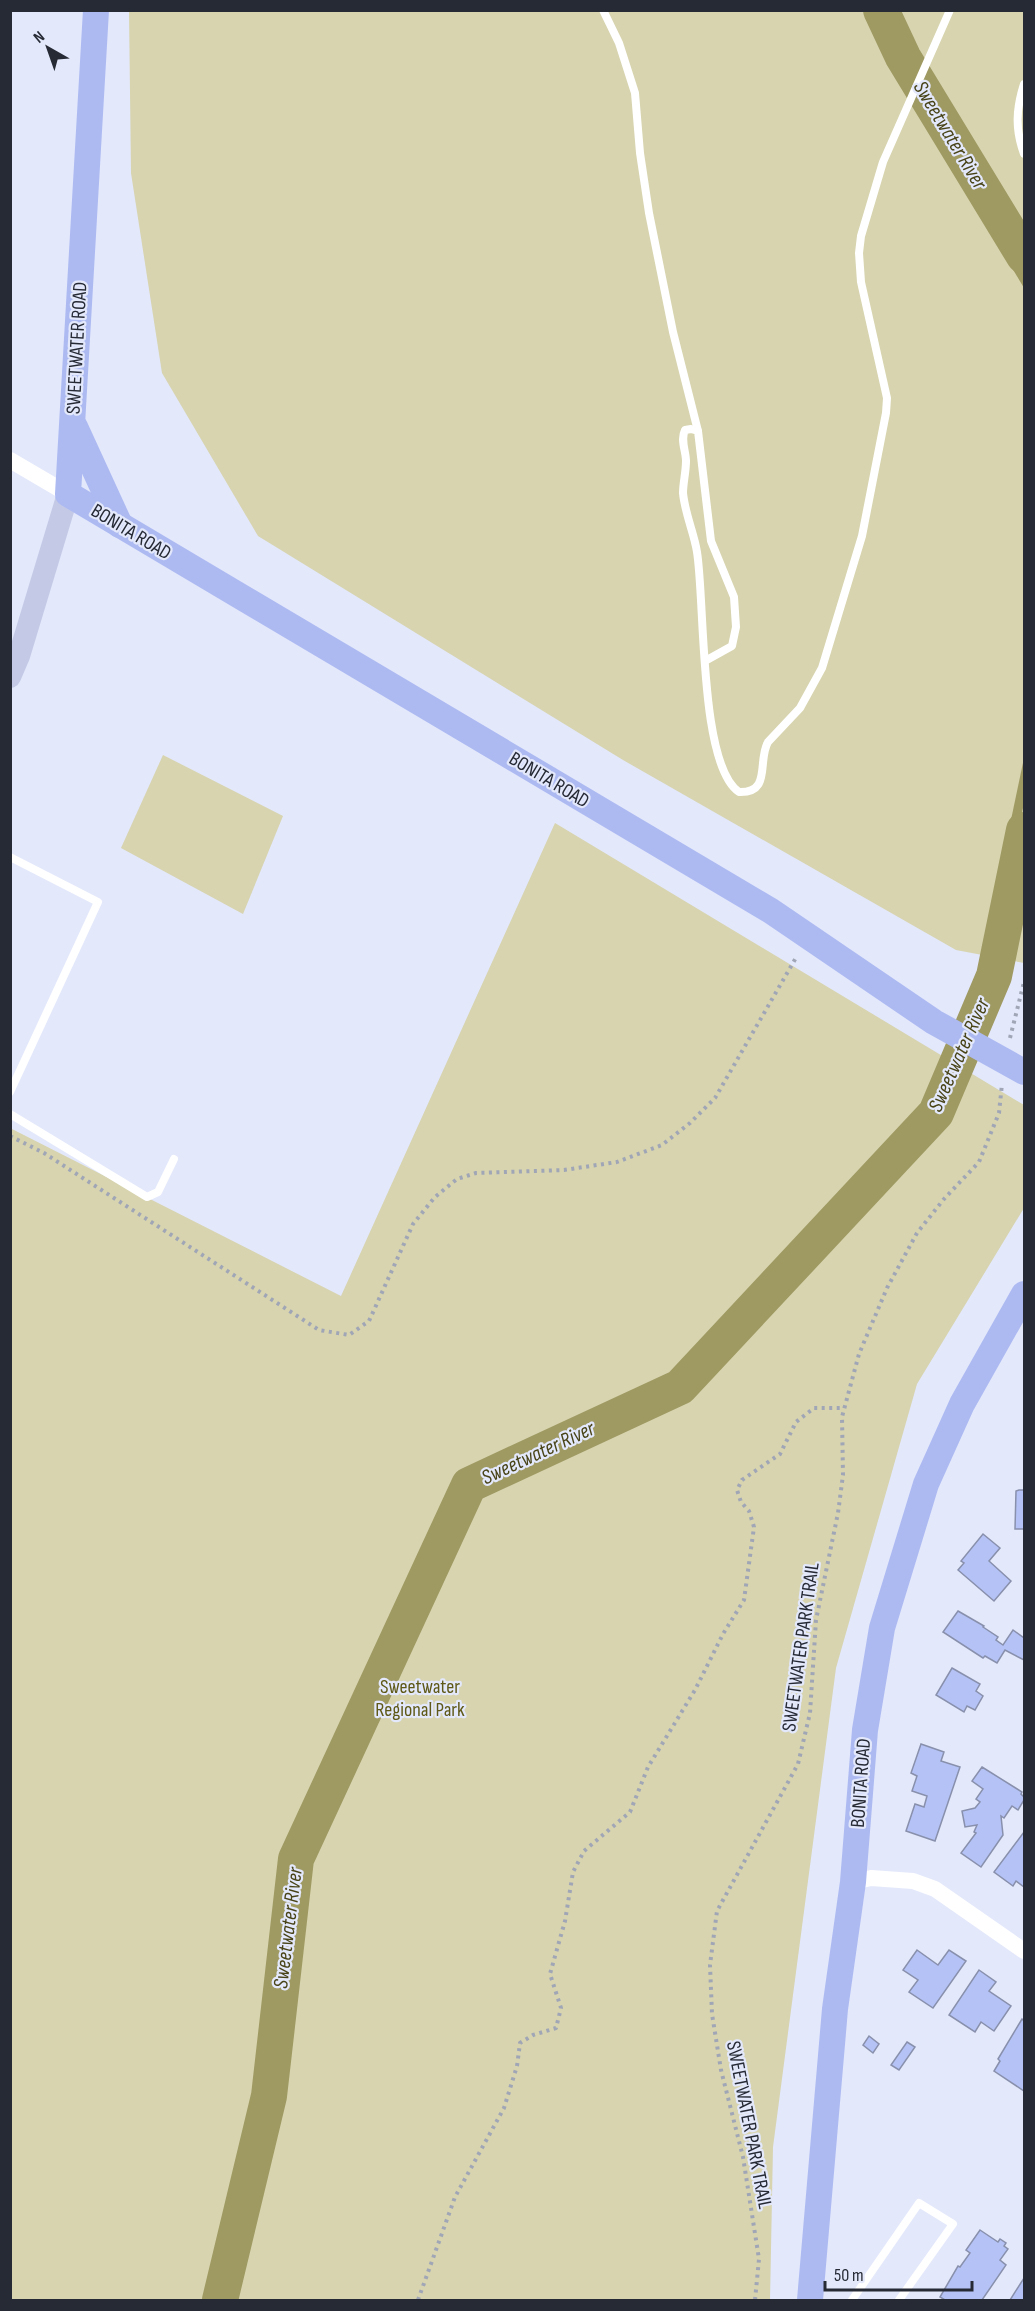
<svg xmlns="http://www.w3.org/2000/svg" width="1035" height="2311" viewBox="0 0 1035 2311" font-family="'Sofia Sans Condensed',sans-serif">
  <rect width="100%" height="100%" fill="#e3e8fb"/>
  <g fill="#d7d4af">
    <path d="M129,11H1024V963L956,950L623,760L258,536L162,373L131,173Z"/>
    <path d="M163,755L283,816L243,914L121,848Z"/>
    <path d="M555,823L1024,1105V1208L917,1384L836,1668L773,2147L770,2300H11L10,1128L341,1296Z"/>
  </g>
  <g fill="#9f9962">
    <path d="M869,11H877L951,148L1024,269V288L944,153Z"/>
    <path d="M1024,758V803L997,936L987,934Z"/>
  </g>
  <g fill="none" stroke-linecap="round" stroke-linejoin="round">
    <g stroke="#9f9962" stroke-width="36">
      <path d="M881,10L903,57L1024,256"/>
      <path d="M220,2300L269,2096L296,1859L469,1485L680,1387L936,1113L994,976L1024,830"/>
    </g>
  </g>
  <g fill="#b4c2f6" stroke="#8890ac" stroke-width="1.5">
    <path d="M1019,1490H1024V1529H1015L1016,1491Z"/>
    <path d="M983,1534L1000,1548L989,1561L1011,1581L994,1601L958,1570L964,1563L961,1561Z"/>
    <path d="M958,1611L984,1626L983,1627L998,1637L996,1640L1003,1645L1013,1630L1024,1638V1660L1005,1650L997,1663L985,1656L983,1658L943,1632Z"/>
    <path d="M952,1668L980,1684L976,1691L983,1696L975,1710L967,1706L964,1712L936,1695Z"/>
    <path d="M921,1744L944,1752L941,1761L960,1767L935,1841L906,1831L915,1804L924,1807L927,1796L912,1791L917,1776L911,1773Z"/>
    <path d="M982,1767L1022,1792L1021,1794L1024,1797V1800L1018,1810L1012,1806L1004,1818L1001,1816L1003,1835L981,1867L961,1853L976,1833L974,1832L977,1825L965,1827L962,1811L975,1808L980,1802L976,1799L983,1789L972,1781Z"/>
    <path d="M1024,1832V1887L1016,1881L1013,1886L994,1872Z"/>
    <path d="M917,1950L938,1965L949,1950L966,1961L933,2008L909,1992L918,1980L903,1970Z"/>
    <path d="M979,1970L996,1982L989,1991L1011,2006L994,2031L981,2022L975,2032L949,2015Z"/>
    <path d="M1022,2019L1024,2021V2091L994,2071L1000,2061L998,2059Z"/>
    <path d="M869,2036L879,2044L873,2053L863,2045Z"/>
    <path d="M907,2042L915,2047L899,2070L891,2065Z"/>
    <path d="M980,2230L998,2242L1000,2239L1006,2243L1004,2246L1008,2249L1000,2260L1006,2265L982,2300H945L940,2297L958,2266L960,2267L970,2253L966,2250Z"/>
    <path d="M1024,2278V2300H1010Z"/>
  </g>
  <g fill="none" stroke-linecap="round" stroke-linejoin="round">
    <g stroke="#a1a6b6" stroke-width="4" stroke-dasharray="3 4.5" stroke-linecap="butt">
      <path d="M1010,1038L1024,982"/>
      <path d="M10,1136L44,1153L319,1330L349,1335L369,1321L413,1224L435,1197L457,1179L476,1173L564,1170L617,1162L662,1145L690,1123L715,1098L797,956"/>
      <path d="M418,2300L455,2197L504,2108L517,2066L520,2043L533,2035L556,2028L561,2008L550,1974L565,1921L573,1872L584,1851L630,1812L648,1767L695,1690L723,1634L744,1600L754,1527L749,1511L741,1502L737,1490L742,1480L780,1454L796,1422L814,1408H844"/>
      <path d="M755,2300L759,2259L743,2157L721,2070L712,2014L710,1965L717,1911L798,1764L810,1713L816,1620L838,1513L843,1475L842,1417L859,1354L887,1288L917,1233L944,1199L979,1162L999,1113L1002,1084"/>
    </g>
    <g stroke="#fff" stroke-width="8">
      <path d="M603,10L619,43L635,93L640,153L649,213L673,332L698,431"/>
      <path d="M1024,84C1016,109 1015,129 1024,154"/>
      <path d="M705,661L732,646L736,627L734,597L711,541L698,431L691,429L685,430C680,440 686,451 686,461C686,472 683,483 683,493C685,514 694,533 697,552C705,600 699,765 739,792C772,793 757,761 768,742L800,708L822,668L862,536L886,413L887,398L861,282L859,253L861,236L883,162L950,10"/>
      <path d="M10,857L98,902L10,1092"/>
      <path d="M10,1114L147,1197L158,1192L174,1159"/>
      <path d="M852,2300L919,2203L953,2224L899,2300"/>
    </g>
    <g stroke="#fff" stroke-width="16">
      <path d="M10,460L68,494"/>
      <path d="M853,1882L871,1878L913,1881L935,1889L1024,1951"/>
    </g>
    <path stroke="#c4cae6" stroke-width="22" d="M10,677L19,656L68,494"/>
    <g stroke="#adbaf2" stroke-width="26">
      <path d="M96,10L68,494L771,911L934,1022L1024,1072"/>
      <path d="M75,427L120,525"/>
      <path d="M810,2300L835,2009L853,1882L865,1730L882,1628L926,1484L962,1404L1024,1294"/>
    </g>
  </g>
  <g text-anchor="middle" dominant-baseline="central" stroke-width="4.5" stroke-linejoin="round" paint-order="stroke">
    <g font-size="20" fill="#262a35" stroke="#e3e8fb">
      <text transform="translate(77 348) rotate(-87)">SWEETWATER ROAD</text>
      <text transform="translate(131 532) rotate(31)">BONITA ROAD</text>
      <text transform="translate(549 780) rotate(31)">BONITA ROAD</text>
      <text transform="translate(801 1647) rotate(-82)">SWEETWATER PARK TRAIL</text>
      <text transform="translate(861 1783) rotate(-86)">BONITA ROAD</text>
      <text transform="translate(749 2125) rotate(79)">SWEETWATER PARK TRAIL</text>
    </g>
    <g font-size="20" fill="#5f5917" stroke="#e3e8fb">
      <text x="420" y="1687">Sweetwater<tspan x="420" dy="23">Regional Park</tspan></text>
    </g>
    <g font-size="21" font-style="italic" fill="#494418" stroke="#e3e8fb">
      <text transform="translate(950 135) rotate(59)">Sweetwater River</text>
      <text transform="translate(959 1055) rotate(-66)">Sweetwater River</text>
      <text transform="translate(538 1453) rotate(-25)">Sweetwater River</text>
      <text transform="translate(288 1928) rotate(-83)">Sweetwater River</text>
    </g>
  </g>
  <rect width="1035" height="2311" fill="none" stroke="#262a35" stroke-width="24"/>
  <g transform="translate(48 48) rotate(320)" stroke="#e3e8fb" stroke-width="4.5" paint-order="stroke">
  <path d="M0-4.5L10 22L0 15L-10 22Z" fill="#262a35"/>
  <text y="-9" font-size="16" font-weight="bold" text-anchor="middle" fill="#262a35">N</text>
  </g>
  <path d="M825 2281v9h147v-9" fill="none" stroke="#262a35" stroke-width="3"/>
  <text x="834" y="2281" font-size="18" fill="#262a35" stroke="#e3e8fb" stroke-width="4.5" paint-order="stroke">50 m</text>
</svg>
